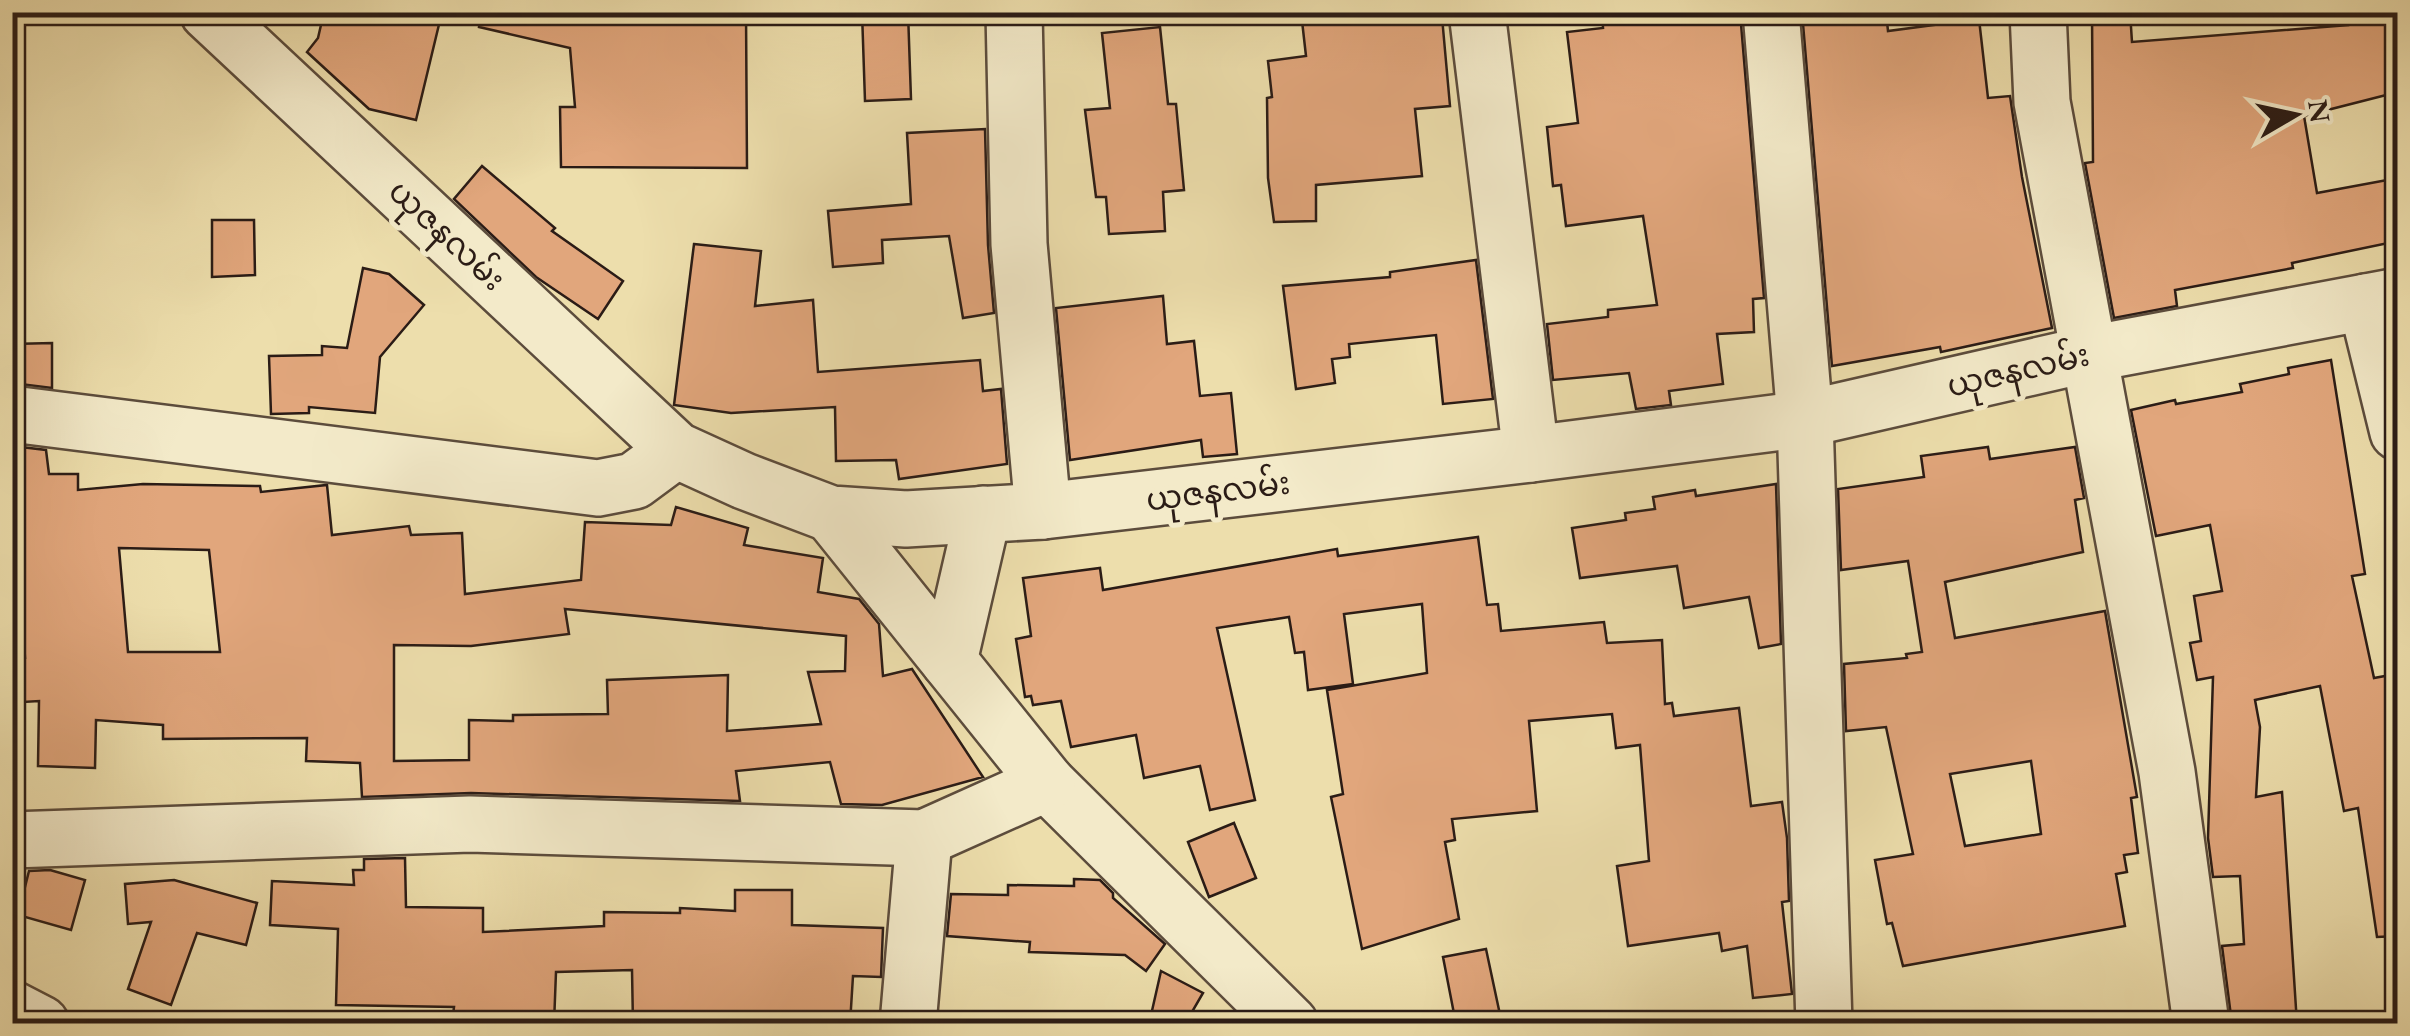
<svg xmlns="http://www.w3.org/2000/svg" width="2410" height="1036" viewBox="0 0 2410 1036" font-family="'EB Garamond','Noto Sans Myanmar',serif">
  <rect width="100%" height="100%" fill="#eddeac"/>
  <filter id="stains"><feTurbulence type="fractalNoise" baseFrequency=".002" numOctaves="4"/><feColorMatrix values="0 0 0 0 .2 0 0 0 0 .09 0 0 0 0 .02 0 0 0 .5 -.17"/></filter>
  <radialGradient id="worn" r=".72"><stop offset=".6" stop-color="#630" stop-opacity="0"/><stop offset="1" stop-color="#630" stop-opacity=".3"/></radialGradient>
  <g fill="#e1a67c" stroke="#2b1c16" stroke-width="2.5" fill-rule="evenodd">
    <path d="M324,12H442L416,120L369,109L307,52L318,38Z"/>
    <path d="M481,12H746L747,168L561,167L560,107H575L570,48L479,27Z"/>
    <path d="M862,12H908L911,99L865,101Z"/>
    <path d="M1301,12H1417L1418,19L1442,17L1450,106L1415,109L1422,176L1316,185V221L1274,222L1268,178L1267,98L1272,97L1268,61L1306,56Z"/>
    <path d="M1602,12H1740L1764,298L1753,299L1754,332L1717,334L1723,384L1669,391L1671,405L1636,409L1629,373L1553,380L1547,324L1608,317V310L1657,305L1643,216L1566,226L1561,185L1553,186L1547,127L1578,123L1567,32L1603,28Z"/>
    <path d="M1802,12H1886L1888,31L1979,19L1988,98L2010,96L2022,177L2052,328L1941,352L1940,347L1832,366Z"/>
    <path d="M2092,12H2130L2132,42L2348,25L2347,12H2398V92L2304,116L2317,193L2398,178V241L2292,263L2293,268L2175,290L2177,306L2114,318L2085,163L2093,162Z"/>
    <path d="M1160,27L1168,104H1176L1184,190L1163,192L1165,231L1109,234L1106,197H1096L1085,110L1110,108L1102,33Z"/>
    <path d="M985,129L988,245L994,313L963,318L949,236L882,240L883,263L833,267L828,211L911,204L907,133Z"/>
    <path d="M482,166L555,228L552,231L623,281L598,319L536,277L454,199Z"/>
    <path d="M212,220H254L255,275L212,277Z"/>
    <path d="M694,244L761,251L755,306L813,300L818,372L980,360L983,391L1001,389L1007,464L899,479L896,460L836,461L835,407L731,413L674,405Z"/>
    <path d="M1476,260L1493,399L1443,404L1436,335L1349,344L1350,357L1332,359L1335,383L1296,389L1283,286L1390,277V272Z"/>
    <path d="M363,268L389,274L424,305L380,357L375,413L309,407V413L271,414L269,356L322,355V346L347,348Z"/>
    <path d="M1163,296L1167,344L1194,341L1200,396L1231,393L1237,454L1203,457L1201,440L1070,460L1056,308Z"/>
    <path d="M52,343V388L12,383V344Z"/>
    <path d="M2331,360L2365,574L2352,576L2374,678L2385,676L2398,741V936L2377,937L2358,808L2344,811L2320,686L2255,700L2260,727L2256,797L2282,792L2297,1024H2232L2222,946L2244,944L2240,876L2213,877L2208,838L2213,677L2197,680L2190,643L2201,641L2194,596L2222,591L2210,525L2156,536L2131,410L2175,400L2176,404L2242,392L2240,384L2289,374L2288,368Z"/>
    <path d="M12,446L46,450L49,474H78V490L143,484L260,486L261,492L327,485L332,535L409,526L411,535L462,533L465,594L581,580L585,522L671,525L676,507L748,528L744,545L823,558L818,592L859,599L879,624L883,676L912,669L983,777L882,805L841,804L830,762L736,771L740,801L471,793L362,797L360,763L306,761L307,738L163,739V725L96,720L95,768L38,766L39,701L23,702L18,659L25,658L19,550L12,520ZM119,548L209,550L220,652H128ZM565,609L846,636L845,671L808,672L821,724L727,731L728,675L607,680L608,714L513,715V721L469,720V760L394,761V645L471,646L569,634Z"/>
    <path d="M1988,447L1990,459L2075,447L2084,498L2075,500L2083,552L1945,582L1955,638L2105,611L2137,797L2131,798L2138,853L2124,855L2127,872L2116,874L2125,926L1903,966L1892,923L1887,924L1875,860L1913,854L1886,727L1846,731L1844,664L1907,658L1906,654L1922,652L1908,561L1841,570L1838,489L1924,477L1921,456ZM2031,761L2041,834L1965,846L1950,774Z"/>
    <path d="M1776,484L1781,644L1759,648L1749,597L1684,608L1677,566L1580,578L1572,528L1626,520L1625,513L1655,509L1653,497L1695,490L1696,496Z"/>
    <path d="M1478,537L1487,605L1498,604L1501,631L1604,622L1607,643L1662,640L1665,704L1672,703L1674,716L1739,708L1751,806L1782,802L1787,838L1789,901L1782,902L1792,994L1753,998L1747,946L1722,951L1719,933L1628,946L1617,866L1649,861L1640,745L1616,748L1612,714L1529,721L1537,811L1452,819L1455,840L1445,842L1459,919L1362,949L1331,797L1343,794L1327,690L1427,673L1422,604L1344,614L1353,684L1308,690L1304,652L1295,653L1289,617L1217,628L1255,800L1210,810L1200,766L1144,778L1136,735L1071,747L1061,701L1033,705L1031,696L1025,697L1016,639L1031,636L1023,578L1100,568L1103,590L1337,549L1338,556Z"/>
    <path d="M1234,823L1256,878L1209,897L1188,842Z"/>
    <path d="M405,858L406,907L483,908V932L604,926V912L680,913V908L735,911V890H792V925L883,928L881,977L853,976L850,1024H633L632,970L556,972L554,1024H452L454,1007L336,1005L338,929L270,925L272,881L354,885L353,870H364V859Z"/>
    <path d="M50,870L85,880L71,930L18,915L29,871Z"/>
    <path d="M1074,879L1100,880L1113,893V898L1165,944L1146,971L1125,955L1029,952L1030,942L947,936L951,894L1008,895V885L1074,886Z"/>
    <path d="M174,880L257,903L246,945L197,933L171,1005L128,989L151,922L128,924L125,884Z"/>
    <path d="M1486,949L1502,1024H1456L1443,957Z"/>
    <path d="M1161,971L1203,993L1185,1024H1149Z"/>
  </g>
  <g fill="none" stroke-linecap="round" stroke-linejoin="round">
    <defs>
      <g id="minor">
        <path d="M208,12L676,450L744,481L831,514L906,519L1043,511L1531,454L1805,419L2089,354L2398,296"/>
        <path d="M1014,12L1019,244L1043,511"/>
        <path d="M1477,12L1531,454"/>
        <path d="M1771,12L1805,419L1824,1024"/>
        <path d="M2038,12L2042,102L2167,772L2201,1024"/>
        <path d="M2366,302L2398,432"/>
        <path d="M12,414L598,488L634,481L676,450"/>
        <path d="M831,514L949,661"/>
        <path d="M1047,783L1290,1024"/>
        <path d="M12,840L470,824L924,838L1047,783L949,661L983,514"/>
        <path d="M12,1009L41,1024"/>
        <path d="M908,1024L924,838"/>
      </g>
    </defs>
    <use href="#minor" stroke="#5c4c3c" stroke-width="60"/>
    <use href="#minor" stroke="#f3eac9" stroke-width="55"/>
  </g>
  <g text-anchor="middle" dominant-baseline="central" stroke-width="10" stroke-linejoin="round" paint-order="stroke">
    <g font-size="32" fill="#2b1c16" stroke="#f3eac9">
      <text transform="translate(447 235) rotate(43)">ယုဇနလမ်း</text>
      <text transform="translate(2018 370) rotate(-13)">ယုဇနလမ်း</text>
      <text transform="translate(1218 491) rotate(-7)">ယုဇနလမ်း</text>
    </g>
  </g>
  <rect width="2410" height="1036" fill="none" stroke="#eddeac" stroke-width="50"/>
  <rect x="15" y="15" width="2380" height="1006" fill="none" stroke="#2b1c16" stroke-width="5"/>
  <rect x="25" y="25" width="2360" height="986" fill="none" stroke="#2b1c16" stroke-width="2.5"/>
  <g transform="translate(2295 115) rotate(81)" stroke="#f3eac9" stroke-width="8" paint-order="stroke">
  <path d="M0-8L18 38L0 25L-18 38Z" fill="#2b1c16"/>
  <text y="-15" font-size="28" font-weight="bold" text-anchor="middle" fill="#2b1c16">N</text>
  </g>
  <rect width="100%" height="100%" filter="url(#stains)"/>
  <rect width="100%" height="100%" fill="url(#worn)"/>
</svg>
